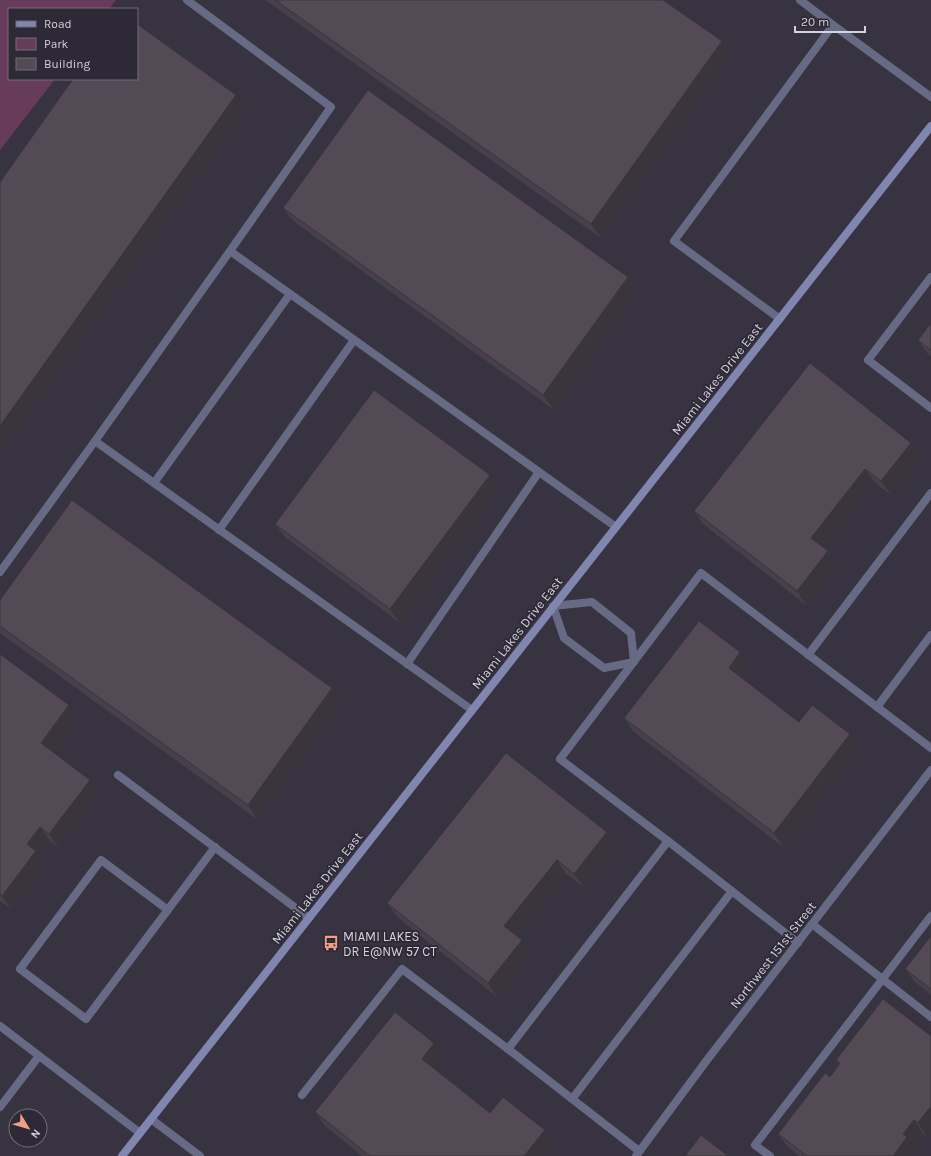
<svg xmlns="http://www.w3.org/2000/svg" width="931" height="1156" viewBox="0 0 931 1156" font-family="Karla,sans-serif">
  <rect width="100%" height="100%" fill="#373340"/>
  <path fill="#673c5b" d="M0,0H116L109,9H9V79H55L0,150Z"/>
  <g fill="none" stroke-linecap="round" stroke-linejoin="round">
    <g stroke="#666a84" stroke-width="8">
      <path d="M187,0L331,107L230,251"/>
      <path d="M800,0L833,25"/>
      <path d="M931,277L868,360L931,408"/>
      <path d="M780,319L674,241L833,25L931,97"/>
      <path d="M95,441L230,251L616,527"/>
      <path d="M154,483L290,294"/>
      <path d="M219,530L354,340"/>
      <path d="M0,572L95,441L472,710"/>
      <path d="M592,602L631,633L634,662L604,668L564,638L553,606Z"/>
      <path d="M808,655L931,493"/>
      <path d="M407,664L539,472"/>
      <path d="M877,707L931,635"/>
      <path d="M118,775L309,918"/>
      <path d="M668,841L560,759L701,573L931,748"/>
      <path d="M168,910L101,860L20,969L86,1019L215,847"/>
      <path d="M812,924L931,1017"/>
      <path d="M0,1026L140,1133"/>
      <path d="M302,1095L402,969L508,1049"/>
      <path d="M572,1099L732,891"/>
      <path d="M0,1107L39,1056"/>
      <path d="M639,1151L508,1049L668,841L798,943"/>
      <path d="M770,1156L755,1145L931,916"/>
    </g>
    <g stroke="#666a84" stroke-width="8">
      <path d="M151,1119L200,1156"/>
      <path d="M636,1156L707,1060L931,770"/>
    </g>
    <path stroke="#8186b0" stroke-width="8" d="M122,1156L931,126"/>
  </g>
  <g fill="#47404a">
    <path d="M265,0H663L722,41L731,55L601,238Z"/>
    <path d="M283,208L628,277L638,291L553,409L293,221Z"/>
    <path d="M931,323V356L927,353L918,340Z"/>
    <path d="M810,363L921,456L891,495L875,483L823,548L828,551L837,565L806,605L704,525L694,511Z"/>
    <path d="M499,489L400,623L285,537L275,524Z"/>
    <path d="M0,600L332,688L342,702L257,819L0,633Z"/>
    <path d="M740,652L750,666L741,678L799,722L850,734L859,748L783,847L634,732L624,718Z"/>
    <path d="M0,654L78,719L53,752L99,794L58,847L50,841L39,855L46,865L11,909L0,901Z"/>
    <path d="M607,832L616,846L584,887L566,874L517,936L522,940L531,954L497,997L397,917L387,903Z"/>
    <path d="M931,936V995L915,982L905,969Z"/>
    <path d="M931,1036V1132L927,1137L923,1134L914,1146L917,1151L913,1156H799L788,1147L778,1134L830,1077L839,1064L836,1060Z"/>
    <path d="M434,1043L443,1056L434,1068L490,1113L554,1144L545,1156H362L325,1126L315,1112Z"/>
  </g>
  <g fill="#3a343c">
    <path d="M722,41L731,55L601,238L591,224Z"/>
    <path d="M236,95L246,109L0,453V426Z"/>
    <path d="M628,277L638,291L553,409L543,395Z"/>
    <path d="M911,443L921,456L891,495L881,481Z"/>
    <path d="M865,469L875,483L820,552L811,538Z"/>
    <path d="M490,475L499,489L400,623L390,609Z"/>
    <path d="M828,551L837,565L806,605L797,591Z"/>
    <path d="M740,652L750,666L738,682L729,668Z"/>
    <path d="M332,688L342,702L257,819L248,805Z"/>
    <path d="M69,705L78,719L50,756L41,743Z"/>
    <path d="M850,734L859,748L783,847L774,833Z"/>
    <path d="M90,780L99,794L58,847L49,834Z"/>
    <path d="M40,827L50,841L39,855L46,865L11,909L2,896L27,844Z"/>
    <path d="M607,832L616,846L584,887L574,874Z"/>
    <path d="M557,860L566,874L514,940L504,926Z"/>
    <path d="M522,940L531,954L497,997L488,983Z"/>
    <path d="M434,1043L443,1056L431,1072L422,1059Z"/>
    <path d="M931,1106V1132L927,1137L918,1123Z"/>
    <path d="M914,1120L923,1134L914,1146L917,1151L913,1156H893L903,1134Z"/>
    <path d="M545,1130L554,1144L545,1156H524Z"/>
  </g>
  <g fill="#534a56" stroke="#3a343c">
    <path d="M275,0H663L722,41L591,224Z"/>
    <path d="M137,24L236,95L0,426V182L73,79H137Z"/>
    <path d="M368,90L628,277L543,395L283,208Z"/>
    <path d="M931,323V350L918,340Z"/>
    <path d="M810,363L911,443L881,481L865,469L811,538L828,551L797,591L694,511Z"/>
    <path d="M374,390L490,475L390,609L275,524Z"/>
    <path d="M72,500L332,688L248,805L0,626V600Z"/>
    <path d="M699,621L740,652L729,668L799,722L812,705L850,734L774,833L624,718Z"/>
    <path d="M0,654L69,705L41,743L90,780L49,834L40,827L27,844L36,851L2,896L0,894Z"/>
    <path d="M506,753L607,832L574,874L557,860L504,926L522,940L488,983L387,903Z"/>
    <path d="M931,936V989L905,969Z"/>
    <path d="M883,999L931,1036V1106L918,1123L914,1120L903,1134L907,1137L893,1156H807L778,1134L825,1073L830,1077L840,1063L836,1060Z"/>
    <path d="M395,1012L434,1043L422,1059L490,1113L503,1097L545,1130L524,1156H370L315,1112Z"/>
    <path d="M701,1135L728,1156H685Z"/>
  </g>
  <defs>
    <symbol id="bus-bare" viewBox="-9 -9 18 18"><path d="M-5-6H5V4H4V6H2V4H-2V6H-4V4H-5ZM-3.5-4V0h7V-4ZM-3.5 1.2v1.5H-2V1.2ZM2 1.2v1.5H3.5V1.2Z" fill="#f39f86" stroke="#2d2936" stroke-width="2.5" paint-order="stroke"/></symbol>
  </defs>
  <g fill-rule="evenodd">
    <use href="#bus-bare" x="320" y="932" width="22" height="22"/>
  </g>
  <g text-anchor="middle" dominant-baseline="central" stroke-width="3.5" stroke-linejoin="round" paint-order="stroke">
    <g font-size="13" fill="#d4d2da" stroke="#2d2936">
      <text transform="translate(717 379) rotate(-52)">Miami Lakes Drive East</text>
      <text transform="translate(517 633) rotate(-52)">Miami Lakes Drive East</text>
      <text transform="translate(317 888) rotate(-52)">Miami Lakes Drive East</text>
      <text transform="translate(773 955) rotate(-52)">Northwest 151st Street</text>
    </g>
    <g font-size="13" fill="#d4d2da" stroke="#2d2936" text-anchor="start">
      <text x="343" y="936">MIAMI LAKES<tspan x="343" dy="15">DR E@NW 57 CT</tspan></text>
    </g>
  </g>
  <rect x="8" y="8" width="130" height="72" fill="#2d2936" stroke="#706d78"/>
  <rect x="16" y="21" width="20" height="6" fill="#8186b0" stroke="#706d78"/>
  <text x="44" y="28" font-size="12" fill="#d4d2da">Road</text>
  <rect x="16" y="38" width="20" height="12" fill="#673c5b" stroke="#706d78"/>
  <text x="44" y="48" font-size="12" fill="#d4d2da">Park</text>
  <rect x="16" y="58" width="20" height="12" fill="#534a56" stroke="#706d78"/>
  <text x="44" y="68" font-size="12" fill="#d4d2da">Building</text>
  <g transform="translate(28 1128) rotate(128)"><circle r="19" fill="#2d2936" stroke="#706d78"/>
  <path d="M0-3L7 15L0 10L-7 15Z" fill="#f39f86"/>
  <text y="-6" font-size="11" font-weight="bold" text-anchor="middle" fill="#d4d2da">N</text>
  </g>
  <path d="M795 26v6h70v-6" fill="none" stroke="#d4d2da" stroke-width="2"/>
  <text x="801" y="26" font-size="12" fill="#d4d2da" stroke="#2d2936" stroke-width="3" paint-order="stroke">20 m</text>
</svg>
